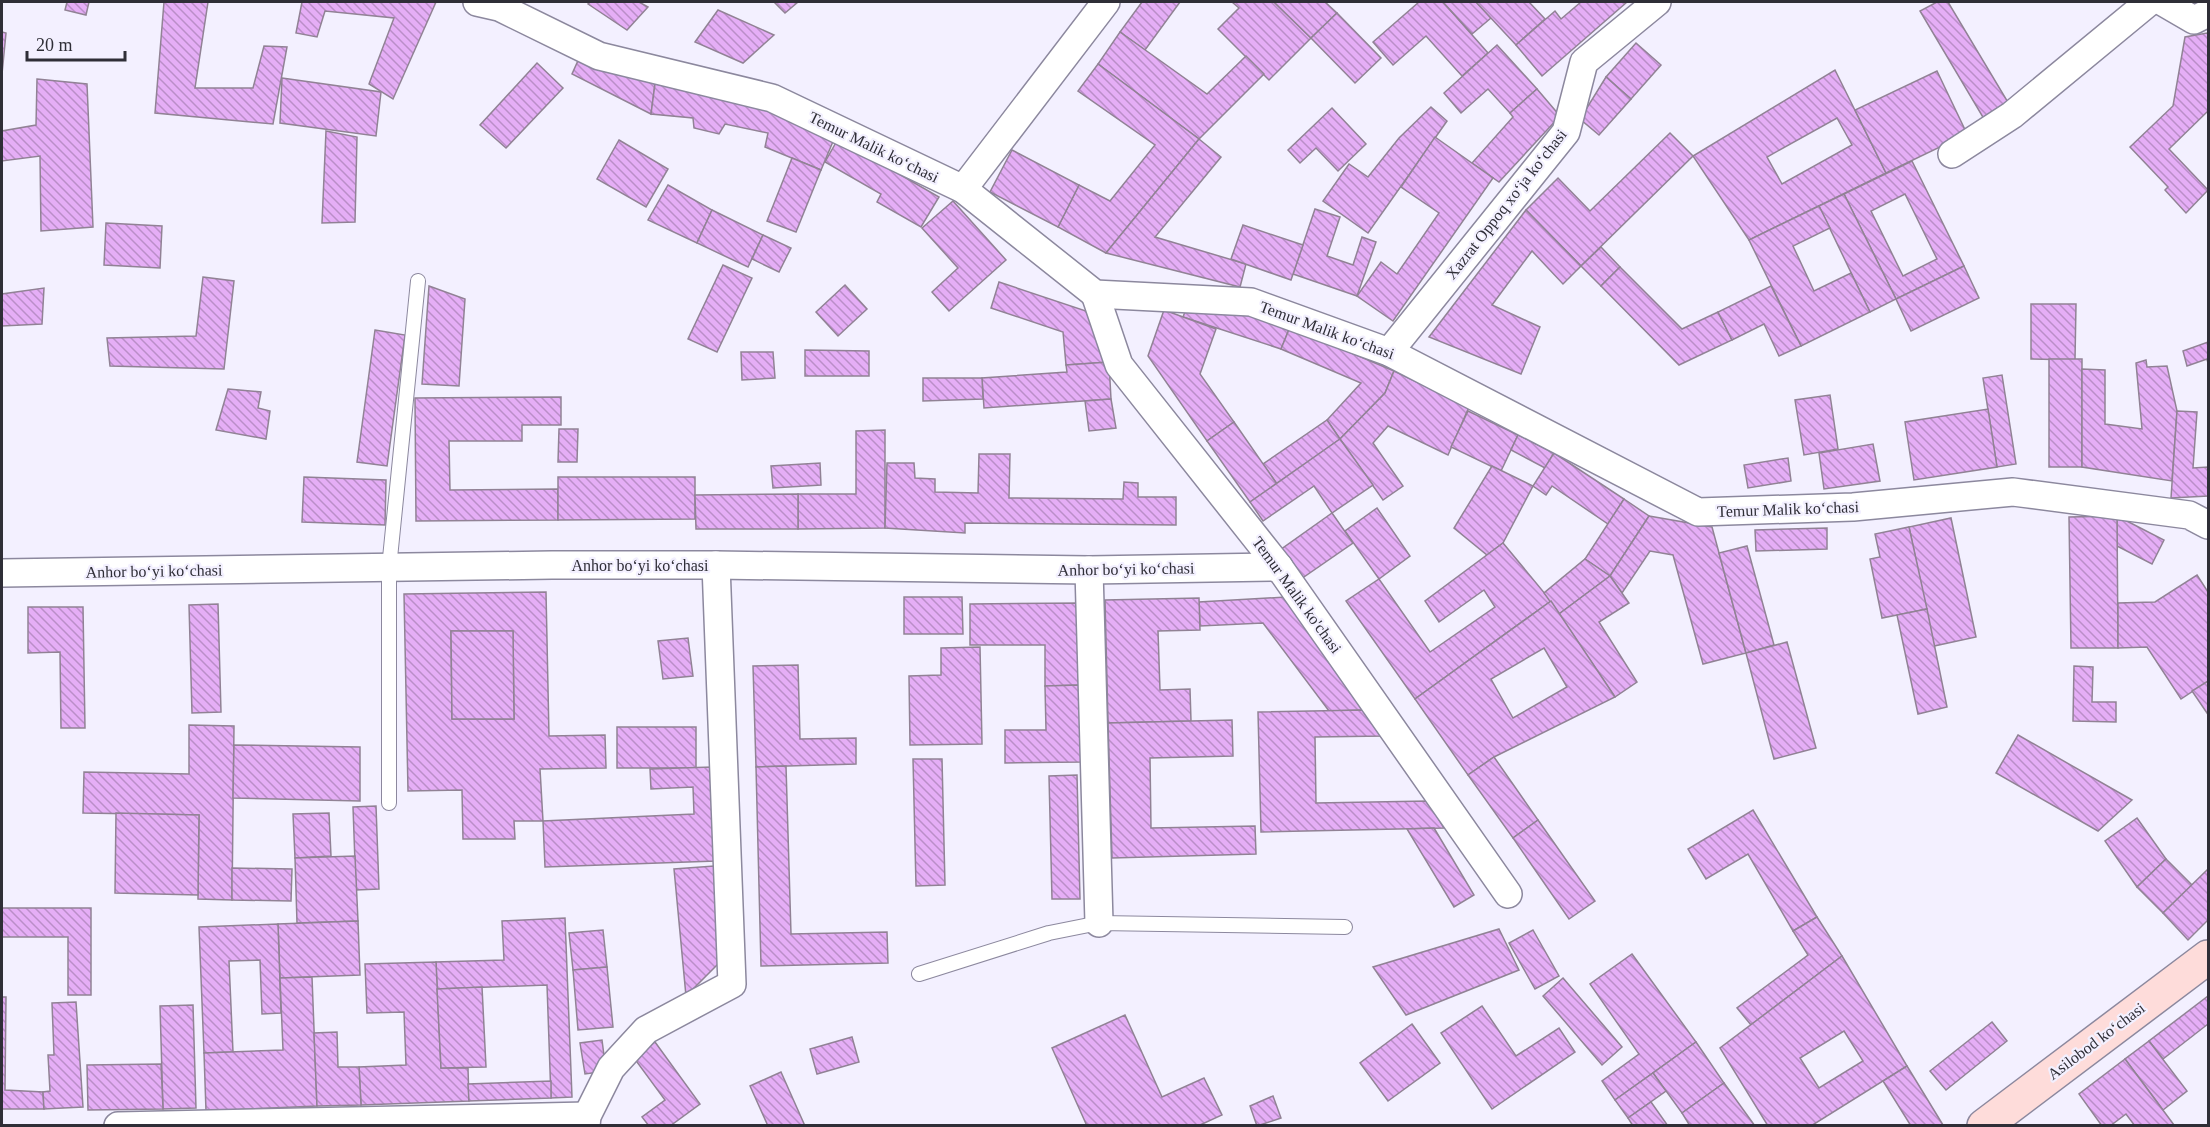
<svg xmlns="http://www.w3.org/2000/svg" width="2210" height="1127" viewBox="0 0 2210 1127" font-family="'Times New Roman',serif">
  <defs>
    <pattern id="building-back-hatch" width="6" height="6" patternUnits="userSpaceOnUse" patternTransform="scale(1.5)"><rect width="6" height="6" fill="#e5aef6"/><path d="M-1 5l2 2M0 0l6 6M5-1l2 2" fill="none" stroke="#ba8ec8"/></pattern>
  </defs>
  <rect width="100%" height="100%" fill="#f3f0ff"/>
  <g fill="url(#building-back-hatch)" stroke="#918295" stroke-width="1.5" fill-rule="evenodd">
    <path d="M67,2H89L86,15L65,10Z"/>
    <path d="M164,2H208L195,88H253L264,46L287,47L273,124L155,113Z"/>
    <path d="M302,2H436L393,99L369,84L394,18L325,11L317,37L296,33Z"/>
    <path d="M590,2H639L648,7L627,30L588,4Z"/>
    <path d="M774,2H798L785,13Z"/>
    <path d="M1142,2H1180L1145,50L1120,32Z"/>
    <path d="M1232,2H1274L1311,38L1269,80L1218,29L1239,8Z"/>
    <path d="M1274,2H1325L1337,13L1311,38Z"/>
    <path d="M1419,2H1443L1488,53L1462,76L1426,36L1393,65L1373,42Z"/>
    <path d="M1443,2H1476L1491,18L1472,34Z"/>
    <path d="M1476,2H1529L1545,19L1516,45Z"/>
    <path d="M1581,2H1627L1542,76L1516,45L1555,11L1561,19Z"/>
    <path d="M1937,2H1948L2009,104L1984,119L1920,11Z"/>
    <path d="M718,10L774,35L743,63L695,42Z"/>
    <path d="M1337,13L1381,58L1355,83L1311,38Z"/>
    <path d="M2,32L6,33L2,74Z"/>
    <path d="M1120,32L1207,94L1246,56L1264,74L1199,139L1098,64Z"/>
    <path d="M2207,33L2208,35V111L2169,149L2208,190L2186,213L2165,190L2168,187L2130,147L2173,106L2185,37Z"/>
    <path d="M1636,43L1661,65L1631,99L1606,77Z"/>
    <path d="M1497,45L1537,89L1510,113L1488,89L1461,113L1444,93Z"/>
    <path d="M581,54L655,84L651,114L572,74Z"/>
    <path d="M537,63L563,88L506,148L480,125Z"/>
    <path d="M1098,64L1199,139L1106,253L1058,227L1079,185L1110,201L1155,145L1078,91Z"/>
    <path d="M1835,70L1886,173L1749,240L1693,156ZM1837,118L1852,145L1782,184L1767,157Z"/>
    <path d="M1937,71L1967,134L1886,173L1855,110Z"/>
    <path d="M1606,77L1631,99L1599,135L1580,119Z"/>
    <path d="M282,78L381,92L376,136L280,123Z"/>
    <path d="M37,79L87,84L93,227L41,231L40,156L2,161V131L36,125Z"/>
    <path d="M655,84L733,94L837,132L821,170L765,147L768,133L725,124L719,134L694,128L693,118L651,114Z"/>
    <path d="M1537,89L1560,116L1499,182L1472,163L1513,117L1510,113Z"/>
    <path d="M1431,107L1447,121L1368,233L1323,201L1349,164L1368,177L1399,138Z"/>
    <path d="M1332,108L1366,144L1338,171L1316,148L1300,163L1288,150Z"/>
    <path d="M326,131L357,137L355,222L322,223Z"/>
    <path d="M1670,133L1693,156L1581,266L1526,210L1558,178L1590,211Z"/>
    <path d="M1435,137L1493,178L1393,321L1357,296L1381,262L1397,274L1439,213L1401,187Z"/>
    <path d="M838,139L939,197L921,227L877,202L881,194L825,162Z"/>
    <path d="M1199,139L1221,157L1155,237L1246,264L1240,287L1106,253Z"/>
    <path d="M619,140L668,169L646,207L597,179Z"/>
    <path d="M1012,150L1079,185L1058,227L990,192Z"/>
    <path d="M792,158L821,170L796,232L767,221Z"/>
    <path d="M1912,161L1964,266L1896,299L1844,194ZM1905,194L1937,259L1903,276L1871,211Z"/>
    <path d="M668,185L712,210L697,243L648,220Z"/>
    <path d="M1844,194L1896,299L1870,312L1819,206Z"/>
    <path d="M953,201L1006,260L949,311L932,292L958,268L922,228Z"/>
    <path d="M1819,206L1830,228L1793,246L1814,291L1851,273L1870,312L1801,346L1749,240Z"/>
    <path d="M1315,209L1340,217L1327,256L1353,265L1362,237L1376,242L1357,296L1293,274Z"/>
    <path d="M712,210L763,235L748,267L697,243Z"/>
    <path d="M1526,210L1581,266L1563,284L1532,251L1492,305L1540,327L1521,374L1429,337Z"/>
    <path d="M106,223L162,226L160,268L104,265Z"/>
    <path d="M1243,225L1303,245L1291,280L1231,259Z"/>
    <path d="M763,235L791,248L779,272L752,259Z"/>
    <path d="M1601,247L1620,267L1601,286L1581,266Z"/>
    <path d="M723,265L752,278L717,352L688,339Z"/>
    <path d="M1964,266L1979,298L1911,331L1896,299Z"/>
    <path d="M1620,267L1682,329L1718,312L1732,340L1679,365L1601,286Z"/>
    <path d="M203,277L234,281L224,369L110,366L107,338L196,336Z"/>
    <path d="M999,282L1086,311L1109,362L1066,365L1063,332L991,308Z"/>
    <path d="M845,285L867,309L838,336L816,312Z"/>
    <path d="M429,286L465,299L459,386L422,384Z"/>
    <path d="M1771,286L1801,346L1779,356L1764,324L1732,340L1718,312Z"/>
    <path d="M44,288L42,324L2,326V294Z"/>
    <path d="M1188,304L1224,309L1290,327L1281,349L1183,317Z"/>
    <path d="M2031,304H2076L2075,360L2031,359Z"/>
    <path d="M1164,310L1216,329L1200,374L1234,422L1207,441L1148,356Z"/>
    <path d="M1290,327L1394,371L1385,393L1340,439L1327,420L1361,383L1281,349Z"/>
    <path d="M375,330L405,335L387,466L357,462Z"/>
    <path d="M2208,342V363L2207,359L2187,366L2183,351Z"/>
    <path d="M805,350L869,351V376H805Z"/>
    <path d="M741,352H773L775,378L742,380Z"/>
    <rect x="2049" y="359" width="33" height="108"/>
    <path d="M2146,360L2147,367L2167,366L2177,411L2172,481L2082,467V369L2105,370V424L2142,429L2136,363Z"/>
    <path d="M1109,362L1111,399L984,408L982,378L1067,372L1066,365Z"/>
    <path d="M1394,371L1469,407L1448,455L1388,426L1373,443L1403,486L1383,500L1340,439L1385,393Z"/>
    <path d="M2002,375L2016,464L1997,467L1983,378Z"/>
    <path d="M923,378H982L983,399L923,401Z"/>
    <path d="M228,389L261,392L258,408L270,411L266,439L216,430Z"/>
    <path d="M1830,395L1838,449L1804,455L1795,400Z"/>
    <path d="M561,397V425H522V441H449L450,490L558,489V520L416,521L415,398Z"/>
    <path d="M1111,399L1116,428L1089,431L1085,401Z"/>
    <path d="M1988,409L1997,467L1914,480L1905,422Z"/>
    <path d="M1468,411L1518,435L1501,471L1451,447Z"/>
    <path d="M2177,411L2197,412L2193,468L2208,467V496L2171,498Z"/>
    <path d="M1327,420L1340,439L1277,484L1263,464Z"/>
    <path d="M1234,422L1277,484L1250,502L1207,441Z"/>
    <path d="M559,429H578L577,462H558Z"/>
    <path d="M885,430V528L798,529V494H856V431Z"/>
    <path d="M1518,435L1554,453L1545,468L1511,450Z"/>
    <path d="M1340,439L1373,485L1332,513L1314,486L1263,521L1250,502Z"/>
    <path d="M1873,444L1880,481L1824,489L1819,453Z"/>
    <path d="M1554,453L1624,499L1608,524L1552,486L1546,495L1533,486Z"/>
    <path d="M979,454H1010L1009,498L1123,499L1124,482L1138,483V497H1176V525L965,523V533L885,528L887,463H914L915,478L935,479V492L978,493Z"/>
    <path d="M1788,458L1791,481L1748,488L1744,465Z"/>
    <path d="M820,463L821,485L773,488L771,466Z"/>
    <path d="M1492,466L1533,486L1503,543L1487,555L1454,528Z"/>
    <path d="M304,477L386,480L385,525L302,522Z"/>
    <path d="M558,477H695V519L558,520Z"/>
    <path d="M798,494V529H696L695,495Z"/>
    <path d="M1624,499L1649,516L1610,576L1585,559Z"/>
    <path d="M1377,508L1410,556L1379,579L1345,531Z"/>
    <path d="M1332,513L1353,543L1301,579L1280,550Z"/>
    <path d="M1649,516L1712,527L1746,653L1703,664L1673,555L1650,551L1622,593L1610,576Z"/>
    <path d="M2117,516L2164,540L2152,564L2117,546Z"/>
    <path d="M2117,516L2118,648H2071L2069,517Z"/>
    <path d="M1951,518L1976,637L1934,646L1909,527Z"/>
    <path d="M1909,527L1927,609L1882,618L1870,559L1880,557L1875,534Z"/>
    <path d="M1827,528V549L1756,551L1755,530Z"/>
    <path d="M1503,543L1551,601L1415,699L1346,601L1379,579L1430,652L1495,607L1484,590L1439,622L1425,601Z"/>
    <path d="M1747,546L1774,645L1746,653L1719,553Z"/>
    <path d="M1585,559L1610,576L1559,614L1544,593Z"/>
    <path d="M2197,575L2208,592V681L2181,699L2147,647L2118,648V603L2155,602Z"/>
    <path d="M1610,576L1629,603L1599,622L1637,682L1615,697L1559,614Z"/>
    <path d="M546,592L549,736L605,735L606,768L540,769L543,821H514L515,839H463L462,790L408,791L404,594ZM451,631H513L514,719H452Z"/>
    <path d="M904,597H962L963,634H904Z"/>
    <path d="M1286,597L1365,710L1329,711L1263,623L1200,626L1199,602Z"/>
    <path d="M1199,598L1200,630L1158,631L1160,690L1190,689L1191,721L1108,723L1105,600Z"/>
    <path d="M1551,601L1615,697L1494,757L1468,775L1415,699ZM1544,648L1567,687L1513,718L1491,679Z"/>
    <path d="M1079,603L1080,685L1045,686V645H970V604Z"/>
    <path d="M218,604L221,712L192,713L189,605Z"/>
    <path d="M28,607H83L85,728H61L60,652L28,653Z"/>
    <path d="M1927,609L1947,707L1918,714L1897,615Z"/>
    <path d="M451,631H513L514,719H452Z"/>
    <path d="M688,638L693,676L663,679L658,641Z"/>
    <path d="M1787,642L1816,748L1774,759L1746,653Z"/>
    <path d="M980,647L982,744L910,745L909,676L941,675V648Z"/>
    <path d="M798,665L800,739L856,738V764L756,767L753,666Z"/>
    <path d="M2074,666L2093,667L2092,702H2116V722L2073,721Z"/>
    <path d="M2208,681V712L2207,713L2192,691Z"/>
    <path d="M1080,685L1081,762L1005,763V730H1046L1045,686Z"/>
    <path d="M1365,710L1383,736L1315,737L1316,803L1428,801L1444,828L1261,832L1258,712Z"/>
    <path d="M1232,720L1233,756L1150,758L1151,828L1255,826L1256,854L1112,858L1108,723Z"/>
    <path d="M189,725L234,726L232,900L198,899L199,815L83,813L84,772L189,774Z"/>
    <rect x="617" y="727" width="79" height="41"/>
    <path d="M2018,735L2132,800L2098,831L1996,773Z"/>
    <path d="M234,745L360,747V801L233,798Z"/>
    <path d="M1494,757L1538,820L1513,838L1468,775Z"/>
    <path d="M913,759H942L945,885L916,886Z"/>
    <path d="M786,766L791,934L887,932L888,963L761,966L756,767Z"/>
    <path d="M712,767L716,861L545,867L543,821L694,814L693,787L651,789L650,769Z"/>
    <path d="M1077,775L1080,899H1052L1049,776Z"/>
    <path d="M376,806L379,889L356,890L353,807Z"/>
    <path d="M1753,810L1817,917L1793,931L1748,854L1706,879L1688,849Z"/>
    <path d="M116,813L199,815L198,895L115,893Z"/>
    <path d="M329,813L331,856L295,858L293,814Z"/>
    <path d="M2137,818L2166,859L2137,887L2105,841Z"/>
    <path d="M1538,820L1595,901L1569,919L1513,838Z"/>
    <path d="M1434,828L1474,895L1454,907L1407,829Z"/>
    <path d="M355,856L358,921L297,923L295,858Z"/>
    <path d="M2166,859L2192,885L2163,913L2137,887Z"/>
    <path d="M714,866L723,959L686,996L674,869Z"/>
    <path d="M232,868L292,869L291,901L232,900Z"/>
    <path d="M2208,869V920L2188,940L2163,913Z"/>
    <path d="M2,908H91V995H68V937H2Z"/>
    <path d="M1817,917L1842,956L1751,1025L1737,1008L1808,955L1793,931Z"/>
    <path d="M565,918L572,1097L551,1098L547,985L437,989L436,962L504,960L502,921Z"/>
    <path d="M358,921L360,975L280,978L278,924Z"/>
    <path d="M278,924L281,1013L262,1014L260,960L229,961L233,1052L204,1053L199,927Z"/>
    <path d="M1499,929L1519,970L1406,1015L1373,967Z"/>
    <path d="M603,930L607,967L573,970L569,933Z"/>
    <path d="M1533,930L1559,976L1535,989L1509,943Z"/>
    <path d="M1632,954L1696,1042L1615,1100L1602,1081L1639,1054L1590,984Z"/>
    <path d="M1842,956L1907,1066L1811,1126H1768L1720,1048ZM1844,1031L1863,1061L1819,1088L1800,1058Z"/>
    <path d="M436,962L441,1068H468L469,1101L361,1105L359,1067L406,1065L404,1012L367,1013L365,964Z"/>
    <path d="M607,967L613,1027L578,1030L573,970Z"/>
    <path d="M312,977L317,1106L206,1111L204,1053L283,1050L280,978Z"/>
    <path d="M1563,978L1622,1047L1602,1065L1543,996Z"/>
    <path d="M482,987L486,1067L441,1068L437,989Z"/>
    <path d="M2208,996V1024L2163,1059L2149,1041Z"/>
    <path d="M2,997H6L5,1090L43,1092L44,1109H2Z"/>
    <path d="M76,1002L83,1107L44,1109L43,1092L50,1091L48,1055H54L52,1003Z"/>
    <path d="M193,1005L196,1108L163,1109L160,1006Z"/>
    <path d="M1482,1006L1516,1056L1559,1028L1575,1052L1492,1109L1441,1033Z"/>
    <path d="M1125,1015L1162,1097L1204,1078L1222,1115L1198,1126H1087L1052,1048Z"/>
    <path d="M1992,1022L2007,1041L1946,1090L1930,1071Z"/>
    <path d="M1412,1024L1440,1063L1388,1101L1360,1063Z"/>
    <path d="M337,1032L338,1067H359L361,1105L317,1106L314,1033Z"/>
    <path d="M852,1037L859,1062L817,1074L810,1049Z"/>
    <path d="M602,1040L606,1071L585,1074L580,1043Z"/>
    <path d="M2149,1041L2187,1091L2163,1110L2125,1059Z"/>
    <path d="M655,1042L700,1104L670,1126H649L642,1117L665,1100L634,1058Z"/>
    <path d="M1696,1042L1724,1083L1682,1113L1653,1073Z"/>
    <path d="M2125,1059L2174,1125L2173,1126H2135L2126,1114L2110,1126H2102L2079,1094Z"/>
    <path d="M161,1064L163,1109L88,1110L87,1065Z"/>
    <path d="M1907,1066L1943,1125L1942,1126H1911L1883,1081Z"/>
    <path d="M781,1072L805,1126H768L750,1086Z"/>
    <path d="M1653,1073L1666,1091L1628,1118L1615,1100Z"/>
    <path d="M551,1081V1098L469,1101L468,1084Z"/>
    <path d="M1724,1083L1755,1126H1690L1682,1113Z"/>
    <path d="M1273,1096L1281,1118L1257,1126L1250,1106Z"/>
    <path d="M1651,1102L1668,1126H1633L1628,1118Z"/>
  </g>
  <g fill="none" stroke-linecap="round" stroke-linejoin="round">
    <defs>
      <g id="lane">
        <path d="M389,803V568L418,281"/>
        <path d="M919,974L1049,933L1099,923L1345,927"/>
      </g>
      <g id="street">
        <path d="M477,2L499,7L599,56L772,98L963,189L1095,294L1251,302L1389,352L1698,512L1853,507L2013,492L2189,515L2208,525"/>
        <path d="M2163,2L2194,20L2208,13"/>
        <path d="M1952,154L2012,115L2149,2"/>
        <path d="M963,189L1106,2"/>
        <path d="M1095,294L1119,365L1279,567L1508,894"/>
        <path d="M1389,352L1566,132L1584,62L1657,2"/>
        <path d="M1089,570L1099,923"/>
        <path d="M2,573L552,565H716L1089,570L1279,567"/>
        <path d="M118,1126L587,1116"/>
        <path d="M586,1126L587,1116L611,1068L646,1030L732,984L716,565"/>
      </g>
      <path id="secondary" d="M1984,1126L2208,957"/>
    </defs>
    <use href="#lane" stroke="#8c889e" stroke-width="16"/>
    <use href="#street" stroke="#8c889e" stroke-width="30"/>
    <use href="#secondary" stroke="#8c889e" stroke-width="36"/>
    <use href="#lane" stroke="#fff" stroke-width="14"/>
    <use href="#street" stroke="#fff" stroke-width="27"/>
    <use href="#secondary" stroke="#fedcda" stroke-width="33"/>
  </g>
  <g text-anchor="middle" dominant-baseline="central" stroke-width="4.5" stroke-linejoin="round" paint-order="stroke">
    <g font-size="16" fill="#2f2e37" stroke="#f3f0ff">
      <text transform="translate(874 147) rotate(26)">Temur Malik koʻchasi</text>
      <text transform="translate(1506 204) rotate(-52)">Xazrat Oppoq xo‘ja ko‘chasi</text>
      <text transform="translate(1327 330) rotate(20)">Temur Malik koʻchasi</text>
      <text transform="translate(1788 509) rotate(-2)">Temur Malik koʻchasi</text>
      <text x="640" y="565">Anhor boʻyi koʻchasi</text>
      <text transform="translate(1126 569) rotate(-1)">Anhor boʻyi koʻchasi</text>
      <text transform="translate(154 571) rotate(-1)">Anhor boʻyi koʻchasi</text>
      <text transform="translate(1297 595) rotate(54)">Temur Malik ko'chasi</text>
      <text transform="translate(2096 1041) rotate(-37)">Asilobod koʻchasi</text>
    </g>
  </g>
  <rect width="2210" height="1127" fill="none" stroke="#2f2e37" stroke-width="6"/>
  <path d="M27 51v9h98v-9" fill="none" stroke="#2f2e37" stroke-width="3"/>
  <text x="36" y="51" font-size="18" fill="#2f2e37" stroke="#f3f0ff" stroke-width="4.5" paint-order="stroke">20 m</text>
</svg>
